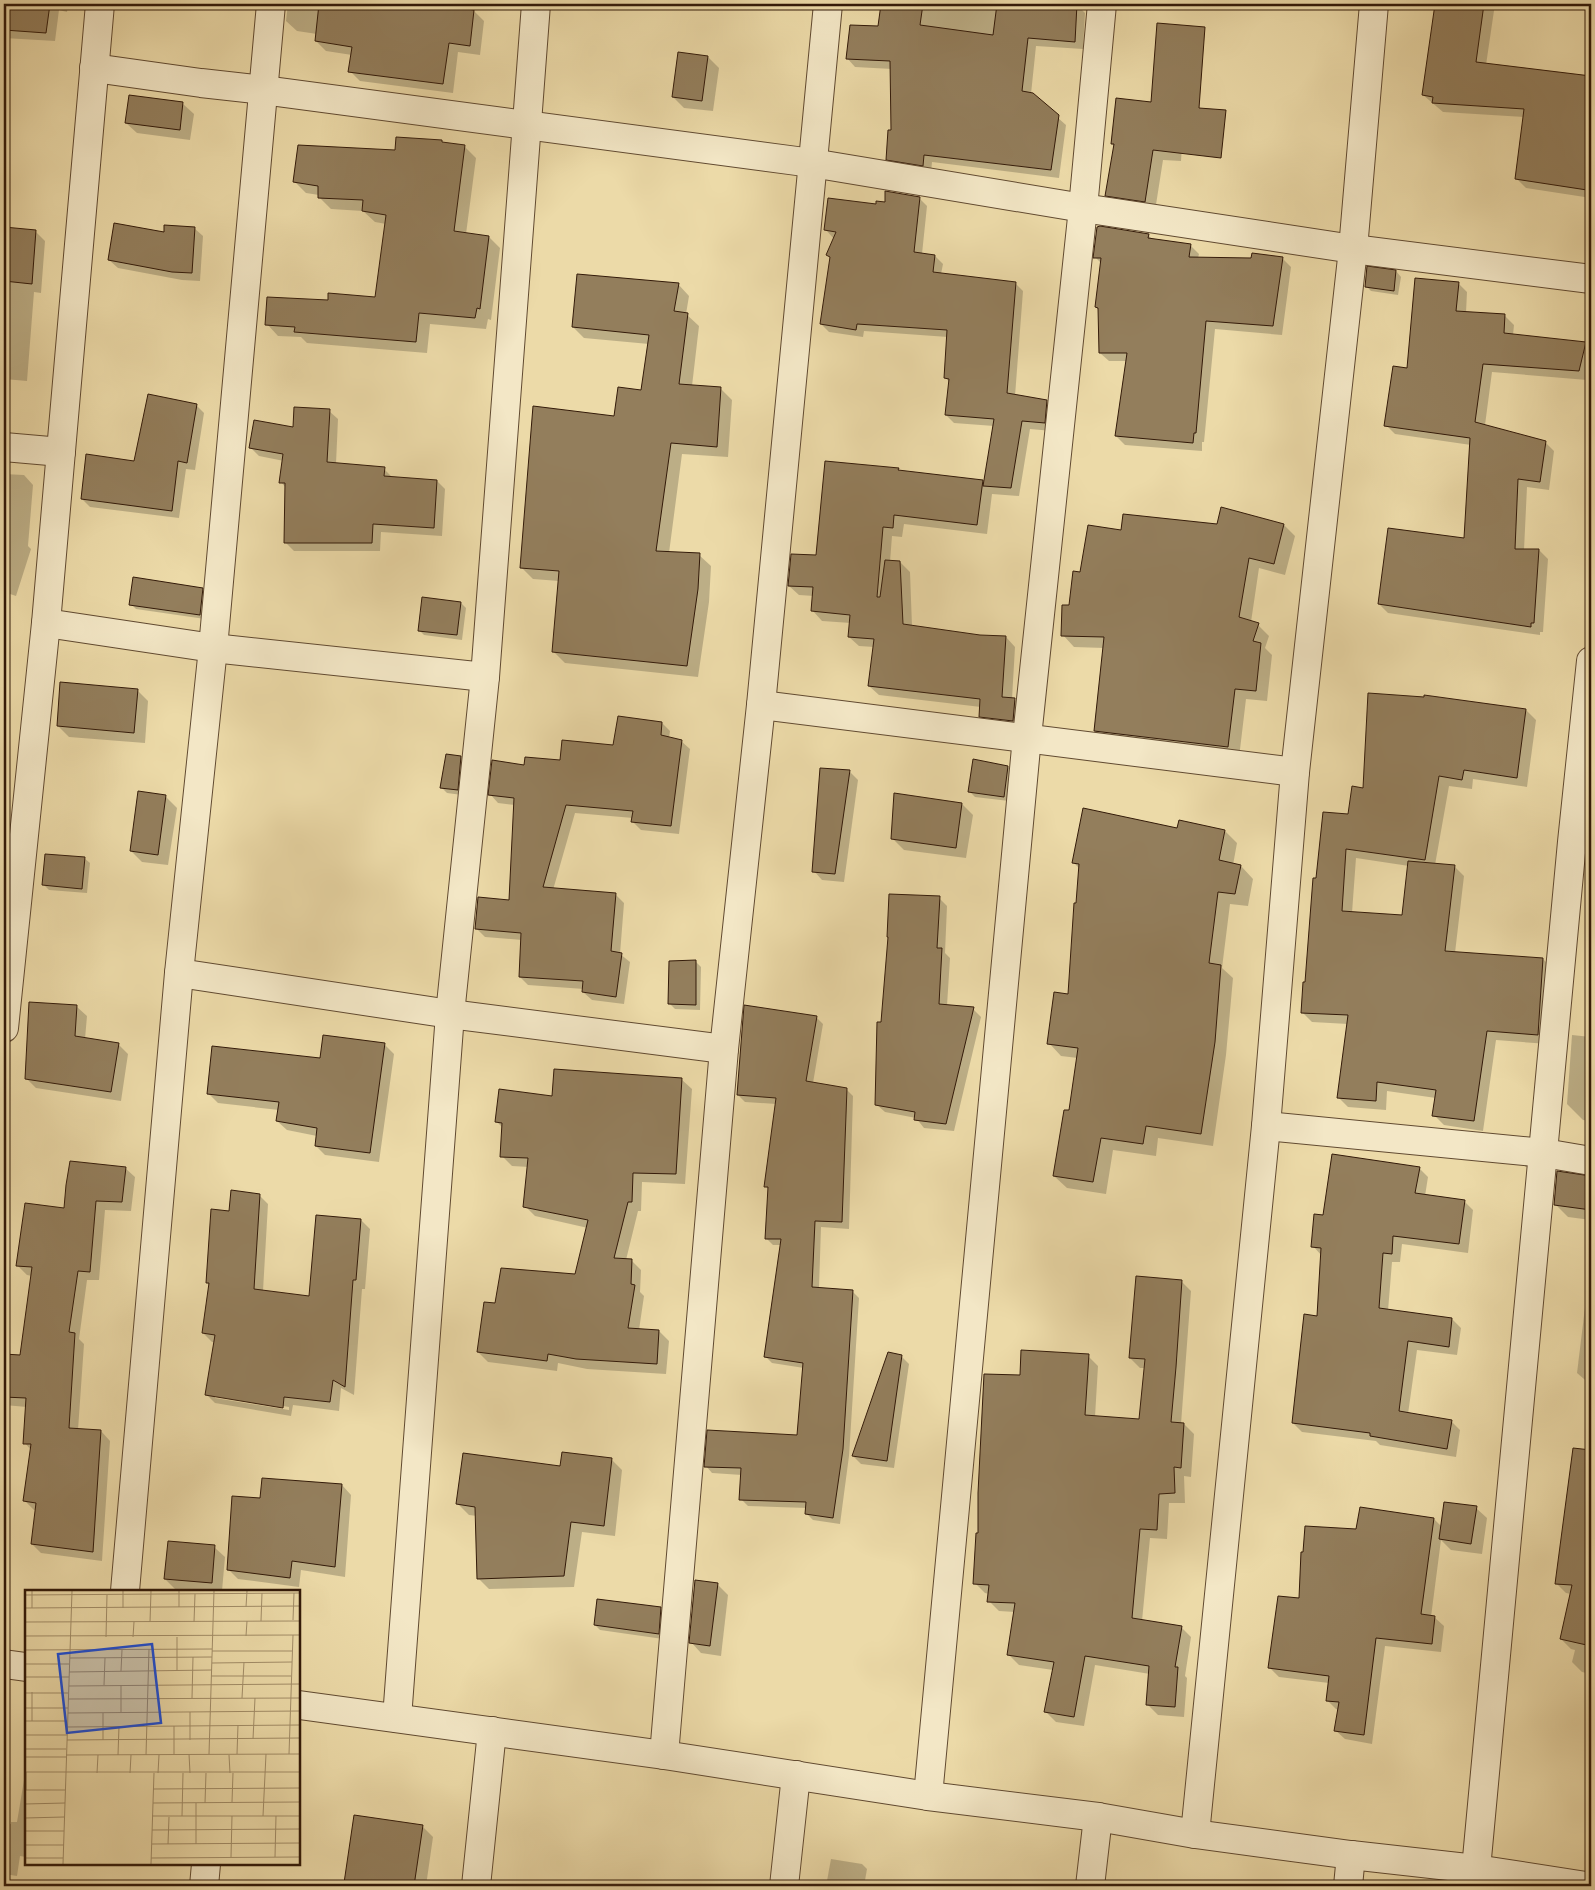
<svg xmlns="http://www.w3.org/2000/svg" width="1595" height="1890" viewBox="0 0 1595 1890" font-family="'Gentium Book Plus',serif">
  <rect width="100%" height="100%" fill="#ecdaa8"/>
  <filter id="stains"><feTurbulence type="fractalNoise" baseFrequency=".004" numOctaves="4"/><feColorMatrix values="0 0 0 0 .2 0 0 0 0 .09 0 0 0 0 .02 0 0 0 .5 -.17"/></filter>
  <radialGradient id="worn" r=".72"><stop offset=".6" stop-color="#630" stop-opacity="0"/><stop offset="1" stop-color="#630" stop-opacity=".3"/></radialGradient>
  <g fill="#0003" fill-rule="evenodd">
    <path d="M4,4H68L67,12L59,10L55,41L4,38Z"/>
    <path d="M288,4H370L415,10L416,4H418L474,11L484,21L480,55L458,52L453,93L360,81L350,71L352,55L326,51L316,41L317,34L297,31L286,21Z"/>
    <path d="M461,4H493L492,9Z"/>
    <path d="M882,4L1077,5L1085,13L1083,49L1036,46L1031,94L1066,125L1059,178L932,162L931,173L896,168L888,159L892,131V69L855,67L847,58L879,28Z"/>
    <path d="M1436,4H1495L1486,65L1591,77V198L1526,188L1516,178L1524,117L1443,112L1423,95Z"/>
    <path d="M708,57L719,68L713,111L684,108L673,97Z"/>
    <path d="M183,104L194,114L190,140L137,133L126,123Z"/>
    <path d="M1184,116L1181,161L1163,160L1155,211L1116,205L1107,195L1114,146L1112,144Z"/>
    <path d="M443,144L464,146L476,158L466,234L489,237L500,248L491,320L488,319L486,329L430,324L427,353L307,343L301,337L278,336L267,324L329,301L376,298L386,224L375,222L363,211L331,209L319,197V195L306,193L295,182L396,152Z"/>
    <path d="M919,198L927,206L922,254L935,256L943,264L941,274L1015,283L1023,291L1015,396L1046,401L1054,409L1052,431L1030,429L1019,496L992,494L987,534L904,524L902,537L892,536L890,562H900L910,572L912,626L980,636L1006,637L1015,647L1012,699L1015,700L1024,709L1022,730L990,726L980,716L981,707L879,695L869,686L874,647L859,646L849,637L851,623L822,621L813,611L814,596L799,595L789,586L898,469L901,472L983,482L985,484L994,426L954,423L946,415L949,382L946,378L948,337L864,331L863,337L829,332L821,324L831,259L828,255L834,239L826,230L877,205Z"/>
    <path d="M194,228L203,236L200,281L182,280L118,268L109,260L165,233Z"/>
    <path d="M4,229L35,231L45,241L41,293L34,292L27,381L4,379Z"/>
    <path d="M1148,235L1153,240L1190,245L1199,254L1198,258H1282L1291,267L1282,335L1215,329L1204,442H1202V451L1125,445L1116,436L1127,361H1109L1100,353L1099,311L1096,307L1102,264L1095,257Z"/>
    <path d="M1396,271L1401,277L1398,295L1371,291L1366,286Z"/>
    <path d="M1458,283L1467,292L1466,313L1505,316L1514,325L1513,335L1585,344L1591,350V364L1587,380L1492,372L1485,425L1545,442L1554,451L1549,490L1527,487L1524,550H1539L1548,559L1543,632H1540V635L1388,613L1379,604L1465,540L1471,445L1395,434L1386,425L1408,369Z"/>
    <path d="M678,284L689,296L686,314L699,326L692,386L720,388L732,400L728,457L682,454L669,553L699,555L711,566L709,602L698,677L565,663L553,651L559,581L533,579L521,567L615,417L642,392L649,344L584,338L573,327Z"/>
    <path d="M196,405L204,413L195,470L186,469L179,518L90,507L82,499L135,462Z"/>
    <path d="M329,411L338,419L336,464L384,469L393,478L437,481L445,489L442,536L381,532L380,551H294L285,542L286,488L281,482L284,461L259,456L250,447L294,429Z"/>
    <path d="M4,474L24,475L33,485L28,546L31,549L16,596L4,592Z"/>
    <path d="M1222,509L1284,525L1295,536L1285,575L1259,568L1251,622L1258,625L1269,636L1265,648L1272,655L1267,701L1246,699L1239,758L1107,742L1095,731L1104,648L1074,647L1063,635L1070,607L1081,574L1123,532L1218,526Z"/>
    <path d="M202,589L207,594L205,619L136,609L131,604Z"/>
    <path d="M461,603L466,608L462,640L424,635L419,630Z"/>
    <path d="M137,690L148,701L145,743L69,737L58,726Z"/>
    <path d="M1526,710L1536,720L1527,787L1473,779L1472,789L1449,786L1435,865L1454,866L1464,876L1455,953L1543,959L1553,969L1548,1044L1496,1040L1483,1131L1444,1125L1434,1115L1436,1098L1387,1091L1386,1110L1348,1107L1338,1097L1348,1024L1312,1022L1302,1012L1318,880L1349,816L1364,789ZM1356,858L1409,866L1403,916L1352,913Z"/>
    <path d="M662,723L670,731L669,738L681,741L690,749L679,834L641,830L632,821L633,818L575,813L553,890L615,894L624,903L620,954L630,962L624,1004L592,1000L583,992L584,989L528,985L520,977L522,940L485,937L476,928L510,902L515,805L498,803L490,794L526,766L562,761L615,746Z"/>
    <path d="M461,757L466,762L462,795L447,793L442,788Z"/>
    <path d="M1008,767L1013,772L1009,801L975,797L969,791Z"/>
    <path d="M849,771L858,780L844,882L822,880L814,871Z"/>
    <path d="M166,797L177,808L168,865L142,862L131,851Z"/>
    <path d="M962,804L973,815L966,858L904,850L893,839Z"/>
    <path d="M1178,830L1225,831L1237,843L1233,865L1241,866L1253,879L1248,906L1230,904L1222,968L1233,978L1226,1055L1213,1146L1158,1138L1156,1156L1113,1150L1106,1194L1067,1188L1054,1176L1070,1112L1078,1058L1061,1056L1049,1043L1069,996L1080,869L1073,862Z"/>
    <path d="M84,858L90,863L87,893L49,890L44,885Z"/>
    <path d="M939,898L947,906L945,953L950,958L947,1006L973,1009L981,1017L954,1131L924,1128L916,1118L885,1112L876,1104L883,1023Z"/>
    <path d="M696,962L701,967L700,1010L675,1009L670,1004Z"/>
    <path d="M77,1007L87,1016L85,1039L118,1044L128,1054L121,1101L36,1088L27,1079Z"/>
    <path d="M816,1017L823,1024L813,1083L846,1089L853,1096L849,1229L821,1227L819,1288L852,1291L859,1298L849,1456L840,1524L813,1520L806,1513L807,1508L748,1506L741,1499L742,1475L712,1473L706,1466L799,1436L804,1368L772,1363L765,1356L781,1245H773L766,1238L769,1190L765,1186L776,1104L745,1102L738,1095Z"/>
    <path d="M1572,1035L1591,1037V1121L1583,1120L1567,1104Z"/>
    <path d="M384,1044L394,1054L379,1162L325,1155L316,1146L317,1136L287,1130L277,1121L279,1110L218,1103L208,1093L321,1059Z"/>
    <path d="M681,1079L692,1089L685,1184L642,1182L641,1211H638L626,1260H631L641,1270L640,1292L644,1296L639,1330L659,1331L669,1341L666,1374L587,1369L558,1363L557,1371L488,1362L478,1352L496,1304L576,1275L588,1228L535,1216L525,1206L529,1167L512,1166L502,1156L503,1128L497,1122L553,1098Z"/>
    <path d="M125,1168L135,1177L131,1211L105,1210L99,1280H87L79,1339L84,1344L78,1430L101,1431L110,1441L102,1561L41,1553L32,1544L36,1510H34L24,1500L31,1450L25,1443L27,1407L4,1405V1355L21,1356L32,1276L27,1275L18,1266L66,1210Z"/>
    <path d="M1419,1168L1428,1177L1425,1196L1464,1201L1473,1210L1468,1253L1402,1244L1400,1262H1392L1388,1311L1452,1319L1461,1328L1457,1355L1417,1350L1408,1414L1451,1421L1460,1430L1456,1457L1380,1445L1376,1441L1302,1432L1293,1423L1318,1318L1322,1256L1313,1246L1324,1216Z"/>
    <path d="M1591,1177V1220L1568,1217L1555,1204Z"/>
    <path d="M259,1195L268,1204L263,1291L310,1297L361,1220L370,1229L365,1289H362L354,1395L341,1388L339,1411L293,1405L291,1416L215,1403L206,1394L215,1342H212L203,1333L210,1286L207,1283L230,1212ZM215,1395L289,1407V1410L215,1398Z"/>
    <path d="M1181,1281L1191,1291L1181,1424H1184L1194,1434L1191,1477L1184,1476L1185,1503H1169L1167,1539L1150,1538L1142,1621L1181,1627L1191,1637L1185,1676L1187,1678L1184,1717L1158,1715L1148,1705L1150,1674L1095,1665L1084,1726L1056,1722L1046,1712L1053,1670L1019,1665L1009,1655L1015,1612L999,1611L989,1601V1594L985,1593L975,1583L980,1534L1021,1377L1088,1356L1098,1366L1095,1417L1140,1420L1146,1368H1140L1130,1358Z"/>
    <path d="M1587,1291L1591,1292V1385L1577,1373Z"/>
    <path d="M901,1356L909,1364L894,1468L861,1464L853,1456Z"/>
    <path d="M611,1459L622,1470L615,1536L582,1532L574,1587L489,1589L478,1578L477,1516L469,1515L458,1504L561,1467Z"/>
    <path d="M342,1485L351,1495L345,1577L301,1570L299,1587L238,1579L228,1569L261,1500Z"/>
    <path d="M1568,1492L1591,1495V1674L1582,1672L1572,1662L1575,1650L1571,1649L1561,1639L1571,1594L1566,1593L1556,1583Z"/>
    <path d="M1476,1508L1487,1518L1482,1554L1451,1550L1441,1540L1431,1617H1434L1444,1626L1441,1652L1385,1646L1372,1744L1345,1739L1335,1730L1339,1710L1336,1709L1327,1700L1329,1683L1279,1677L1270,1668L1300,1599L1357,1531L1434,1519L1442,1527Z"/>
    <path d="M214,1547L225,1557L222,1591L176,1590L165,1579Z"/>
    <path d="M717,1584L728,1595L721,1656L701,1653L691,1642Z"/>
    <path d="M660,1608L665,1613L663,1639L600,1630L595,1625Z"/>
    <path d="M26,1768V1857L20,1856L17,1876L4,1874V1823L11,1824V1822H17Z"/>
    <path d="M422,1826L433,1837L426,1886H349L346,1883Z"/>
    <path d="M831,1859L862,1864L867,1869L864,1886H826Z"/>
  </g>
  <g fill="#937e5c" stroke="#331a09">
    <path d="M4,4H50L46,33L4,30Z"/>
    <path d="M319,4H379L414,9L415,4H428L474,10L470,46L449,43L443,84L348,72L352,47L315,41Z"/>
    <path d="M881,4H923L920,25L993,35L997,4L1041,9V4H1077L1075,42L1028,38L1022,91L1033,93L1059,115L1051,170L924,155L923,166L886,160L888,130H891L890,61L846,59L850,25L878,26Z"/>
    <path d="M1435,4H1484L1476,62L1591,76V165L1587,190L1515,179L1524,109L1432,103L1433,97L1422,95Z"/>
    <path d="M1157,23L1205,27L1199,108L1226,110L1221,158L1153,150L1145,202L1105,196L1114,144H1111L1116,98L1151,102Z"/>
    <path d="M678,52L708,56L702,101L672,97Z"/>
    <path d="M129,95L183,102L180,130L125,123Z"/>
    <path d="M396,137L442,140V142L465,145L454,231L489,236L480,309L477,308L475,318L419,313L416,342L294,332L295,327L265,325L267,297L328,300V293L375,297L386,215L362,211L363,200L318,198V186L293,182L298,145L395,150Z"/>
    <path d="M885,191L920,197L914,252L935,255L933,272L1016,282L1007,393L1047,400L1045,423L1022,421L1011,488L983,486L994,419L945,415L949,379L944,378L947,330L857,324L856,330L820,324L830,257L826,255L836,232L824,230L828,198L876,204V201L885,202Z"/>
    <path d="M114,223L164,232V225L195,227L192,273L172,272L108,260Z"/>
    <path d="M1100,226L1149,234L1148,238L1191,244L1189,257L1251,258L1252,253L1283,257L1273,326L1206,321L1196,433H1194L1193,443L1115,436L1127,353H1099L1098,308L1095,307L1101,258H1093L1097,227Z"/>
    <path d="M4,227L36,230L32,284L4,281Z"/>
    <path d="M1367,266L1396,270L1394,291L1365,287Z"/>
    <path d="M577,274L679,283L674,311L688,313L679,384L721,387L717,447L671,443L656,551L700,553L698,589L687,666L552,652L559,571L520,568L533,406L614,416L618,387L641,390L649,335L572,327Z"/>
    <path d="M1415,278L1459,282L1456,311L1505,314L1504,333L1586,342L1579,371L1483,364L1475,422L1546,441L1540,482L1518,479L1515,549H1539L1534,623H1531V627L1378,604L1388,528L1464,538L1470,438L1384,426L1393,366L1407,368Z"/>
    <path d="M148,394L197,404L187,463L178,461L172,511L81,499L86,454L134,461Z"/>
    <path d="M294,407L330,409L327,462L385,467L384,476L437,480L434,528L373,524L372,543H284L285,483H279L283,454L249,448L254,420L293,427Z"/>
    <path d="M825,461L899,468L898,470L983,480L977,525L894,515L893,528L883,527L877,597H880L885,560L900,561L903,624L980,635L1006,636L1002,697L1015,698L1013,721L979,717L980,699L868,686L874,639L848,637L850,615L811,611L813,587L788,586L791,554L816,555Z"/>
    <path d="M1221,507L1284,524L1274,564L1249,558L1239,617L1259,623L1253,641L1261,643L1256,691L1235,689L1228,747L1094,731L1104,637L1061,636L1062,605H1069L1073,571L1080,572L1088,525L1121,530L1123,514L1217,524Z"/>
    <path d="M133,577L203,588L200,615L129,605Z"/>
    <path d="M422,597L461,602L457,635L418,631Z"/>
    <path d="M60,682L138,689L134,733L57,726Z"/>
    <path d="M1368,693L1424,697V695L1526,709L1517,778L1464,770L1462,780L1439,776L1425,860L1346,849L1342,911L1402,915L1408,861L1455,865L1445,951L1543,958L1538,1035L1487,1031L1474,1121L1432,1116L1436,1090L1377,1082L1376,1101L1337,1098L1348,1015L1301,1013L1303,982H1305L1313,878H1316L1323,812L1348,814L1352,786L1363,788Z"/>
    <path d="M618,716L662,722L661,735L682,740L671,826L631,822L633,811L566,805L543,887L616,893L611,951L622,953L616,997L582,992L583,981L519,977L521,933L475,929L478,897L509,900L514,798L488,795L492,760L524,765L525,757L560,760L562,740L613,745Z"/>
    <path d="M446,754L461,756L458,790L440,788Z"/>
    <path d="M973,759L1008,766L1004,797L968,792Z"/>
    <path d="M820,768L850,770L835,874L812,872Z"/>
    <path d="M138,791L166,795L158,855L130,851Z"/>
    <path d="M894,793L962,803L956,848L891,839Z"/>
    <path d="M1083,808L1177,828L1179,820L1225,830L1219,860L1241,865L1235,894L1218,892L1209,963L1221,965L1215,1042L1201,1134L1146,1126L1143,1144L1101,1138L1093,1182L1053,1176L1064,1110H1069L1078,1048L1047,1044L1054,992L1068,994L1074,903H1076L1079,864L1072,863Z"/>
    <path d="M45,854L85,857L82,889L42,885Z"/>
    <path d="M889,894L940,896L937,948H942L939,1004L974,1007L946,1124L914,1120L915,1112L875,1105L877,1022H881L888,937H887Z"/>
    <path d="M696,960V1005L668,1004L669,961Z"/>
    <path d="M29,1002L77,1005L75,1036L119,1043L111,1092L25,1079Z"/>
    <path d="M744,1005L817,1016L806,1081L847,1088L842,1222L815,1221L812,1287L853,1290L843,1449L833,1518L805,1514L806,1502L739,1500L741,1468L704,1467L707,1430L797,1435L803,1363L764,1357L781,1239H765L768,1187H764L776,1098L737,1095Z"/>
    <path d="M323,1035L385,1043L370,1153L315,1146L317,1128L276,1121L279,1102L207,1094L212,1046L320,1058Z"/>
    <path d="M554,1069L682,1078L676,1174L633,1173L632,1202H628L614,1258L632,1259L631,1284L635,1285L628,1328L659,1330L657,1364L576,1359L548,1354L547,1361L477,1352L484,1302L495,1303L501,1268L575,1274L588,1220L523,1207L528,1158L500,1157L502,1123L495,1122L499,1089L552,1096Z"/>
    <path d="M1332,1154L1420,1167L1415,1193L1465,1200L1459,1244L1393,1236L1392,1254L1383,1253L1379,1308L1452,1318L1449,1347L1408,1341L1399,1411L1452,1420L1447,1449L1370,1436V1433L1292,1423L1304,1314L1317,1316L1321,1248L1311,1247L1314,1214L1323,1215Z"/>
    <path d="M70,1161L126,1167L122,1202L96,1201L90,1272L78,1271L69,1332L75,1333L69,1428L101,1430L93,1552L31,1544L36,1503L23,1501L31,1444H23L26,1398L4,1397V1354L20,1355L32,1267L16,1266L25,1203L64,1208L66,1185Z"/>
    <path d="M1557,1171L1591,1176V1210L1554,1205Z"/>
    <path d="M231,1190L260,1194L254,1289L309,1296L316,1215L361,1219L356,1280H353L345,1387L333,1380L330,1402L284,1397L283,1408L205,1395L215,1335L202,1333L209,1283H206L211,1209L229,1211Z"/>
    <path d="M1136,1276L1182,1280L1176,1367L1171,1422L1184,1423L1181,1468L1174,1467L1175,1493L1159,1494L1157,1530L1140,1529L1132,1618L1182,1626L1175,1667H1178L1175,1707L1146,1705L1149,1666L1085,1656L1074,1717L1044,1712L1054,1662L1007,1655L1015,1603L987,1602L989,1585L973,1584L976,1533H978V1493L984,1374L1020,1375L1021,1350L1089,1354L1085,1415L1139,1419L1145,1359L1129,1358Z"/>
    <path d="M888,1352L902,1355L887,1461L852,1456Z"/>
    <path d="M1573,1448L1591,1450V1646L1560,1639L1572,1585L1555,1584Z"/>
    <path d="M562,1452L612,1458L604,1526L571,1522L564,1576L477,1579L475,1507L456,1504L463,1453L560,1466Z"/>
    <path d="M262,1478L342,1484L335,1567L292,1561L290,1578L227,1570L232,1496L260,1498Z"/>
    <path d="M1444,1502L1477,1506L1471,1544L1439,1539Z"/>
    <path d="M1360,1507L1434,1518L1421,1614L1435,1616L1432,1644L1376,1638L1364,1735L1334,1731L1339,1702L1326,1701L1329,1676L1268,1668L1278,1596L1299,1598L1301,1552H1303L1305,1526L1356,1529Z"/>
    <path d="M168,1541L215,1545L212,1583L164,1579Z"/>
    <path d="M695,1580L718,1583L710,1646L689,1643Z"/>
    <path d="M597,1599L661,1607L659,1634L594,1625Z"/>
    <path d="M354,1815L423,1825L414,1886H366L344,1883Z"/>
  </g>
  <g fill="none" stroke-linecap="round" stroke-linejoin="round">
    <defs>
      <g id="minor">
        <path d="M94,68L201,83L263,90L812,163L1083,208L1353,249L1591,279"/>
        <path d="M4,447L61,452"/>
        <path d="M46,623L213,648L485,677"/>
        <path d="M761,705L1295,772"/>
        <path d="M179,973L450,1014L724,1049"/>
        <path d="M4,1028L46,623L100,4"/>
        <path d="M1266,1126L1544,1153L1591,1161"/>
        <path d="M125,1591L179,973L213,648L271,4"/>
        <path d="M4,1664L26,1667"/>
        <path d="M299,1705L664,1755L928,1796L1098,1817L1195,1834L1351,1855L1476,1869L1586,1886"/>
        <path d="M397,1718L450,1014L485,677L536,4"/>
        <path d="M664,1755L724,1049L761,705L828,4"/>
        <path d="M928,1796L1027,737L1083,208L1102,4"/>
        <path d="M1195,1834L1266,1126L1295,772L1353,249L1374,4"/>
        <path d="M1476,1869L1572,842L1591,661"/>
        <path d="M204,1886L206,1864"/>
        <path d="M476,1886L492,1731"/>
        <path d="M784,1886L796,1775"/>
        <path d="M1090,1886L1098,1817"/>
        <path d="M1348,1886L1351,1855"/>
      </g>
    </defs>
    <use href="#minor" stroke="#614a31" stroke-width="30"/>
    <use href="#minor" stroke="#f3e7c6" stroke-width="28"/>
  </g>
  <g transform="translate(25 1590)">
    <rect width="275" height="275" fill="#ecdaa8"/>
    <path fill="none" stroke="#a28d68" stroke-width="1" d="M98,1V18M0,5L275,3M154,17V1M221,17L222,1M0,18L275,16M7,18V1M268,30L269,3M236,31L237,3M0,32L275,31M125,32L126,1M169,32L170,4M0,46L275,45M221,46L222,31M81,47L82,5M108,47L109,32M0,60L187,59M187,61H267M45,68L187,67M187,73L267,72M0,74H44M152,80V47M96,81L97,60M44,82L187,80M186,86H266M0,87H44M79,95L80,68M44,96L275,94M0,103H43M167,108L168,67M217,108L219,72M43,109L275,108M0,118H43M96,122V95M43,123L275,121M0,131H42M7,131V102M42,137L275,135M0,145H42M228,149L230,108M42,150L275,148M78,150V123M165,150V122M0,159H41M164,164L165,183M184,164L189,1M212,164L213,135M264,164L268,45M41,165L275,164M93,165L94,136M121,165L124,59M149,165V136M204,165L205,183M0,167H41M0,182H275M1,182V200M72,183L73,165M105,183L106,165M133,183L134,165M128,199L275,198M0,200H40M207,212L208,183M128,213L275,212M180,213L181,183M0,214L40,213M127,226H275M157,226L158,183M238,226L241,164M275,226V203M0,228L39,227M127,240L275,239M0,241H39M127,254L275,253M143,254L144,227M171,254V213M0,255H39M206,267L207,226M250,267L251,226M0,268H38M126,268L275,267M38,274L47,1M126,274L129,183"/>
    <path fill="#1d4ed8" fill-opacity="0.15" stroke="#1d4ed8" stroke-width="2.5" d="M127,54L136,133L42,143L33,64Z"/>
    <rect width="275" height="275" fill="none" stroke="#331a09" stroke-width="2.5"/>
  </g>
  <rect width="1595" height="1890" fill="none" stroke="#ecdaa8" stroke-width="20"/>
  <rect x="5" y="5" width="1585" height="1880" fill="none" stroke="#331a09" stroke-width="2.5"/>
  <rect x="10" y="10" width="1575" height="1870" fill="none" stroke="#331a09"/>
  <rect width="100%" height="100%" filter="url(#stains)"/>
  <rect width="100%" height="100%" fill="url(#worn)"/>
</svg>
